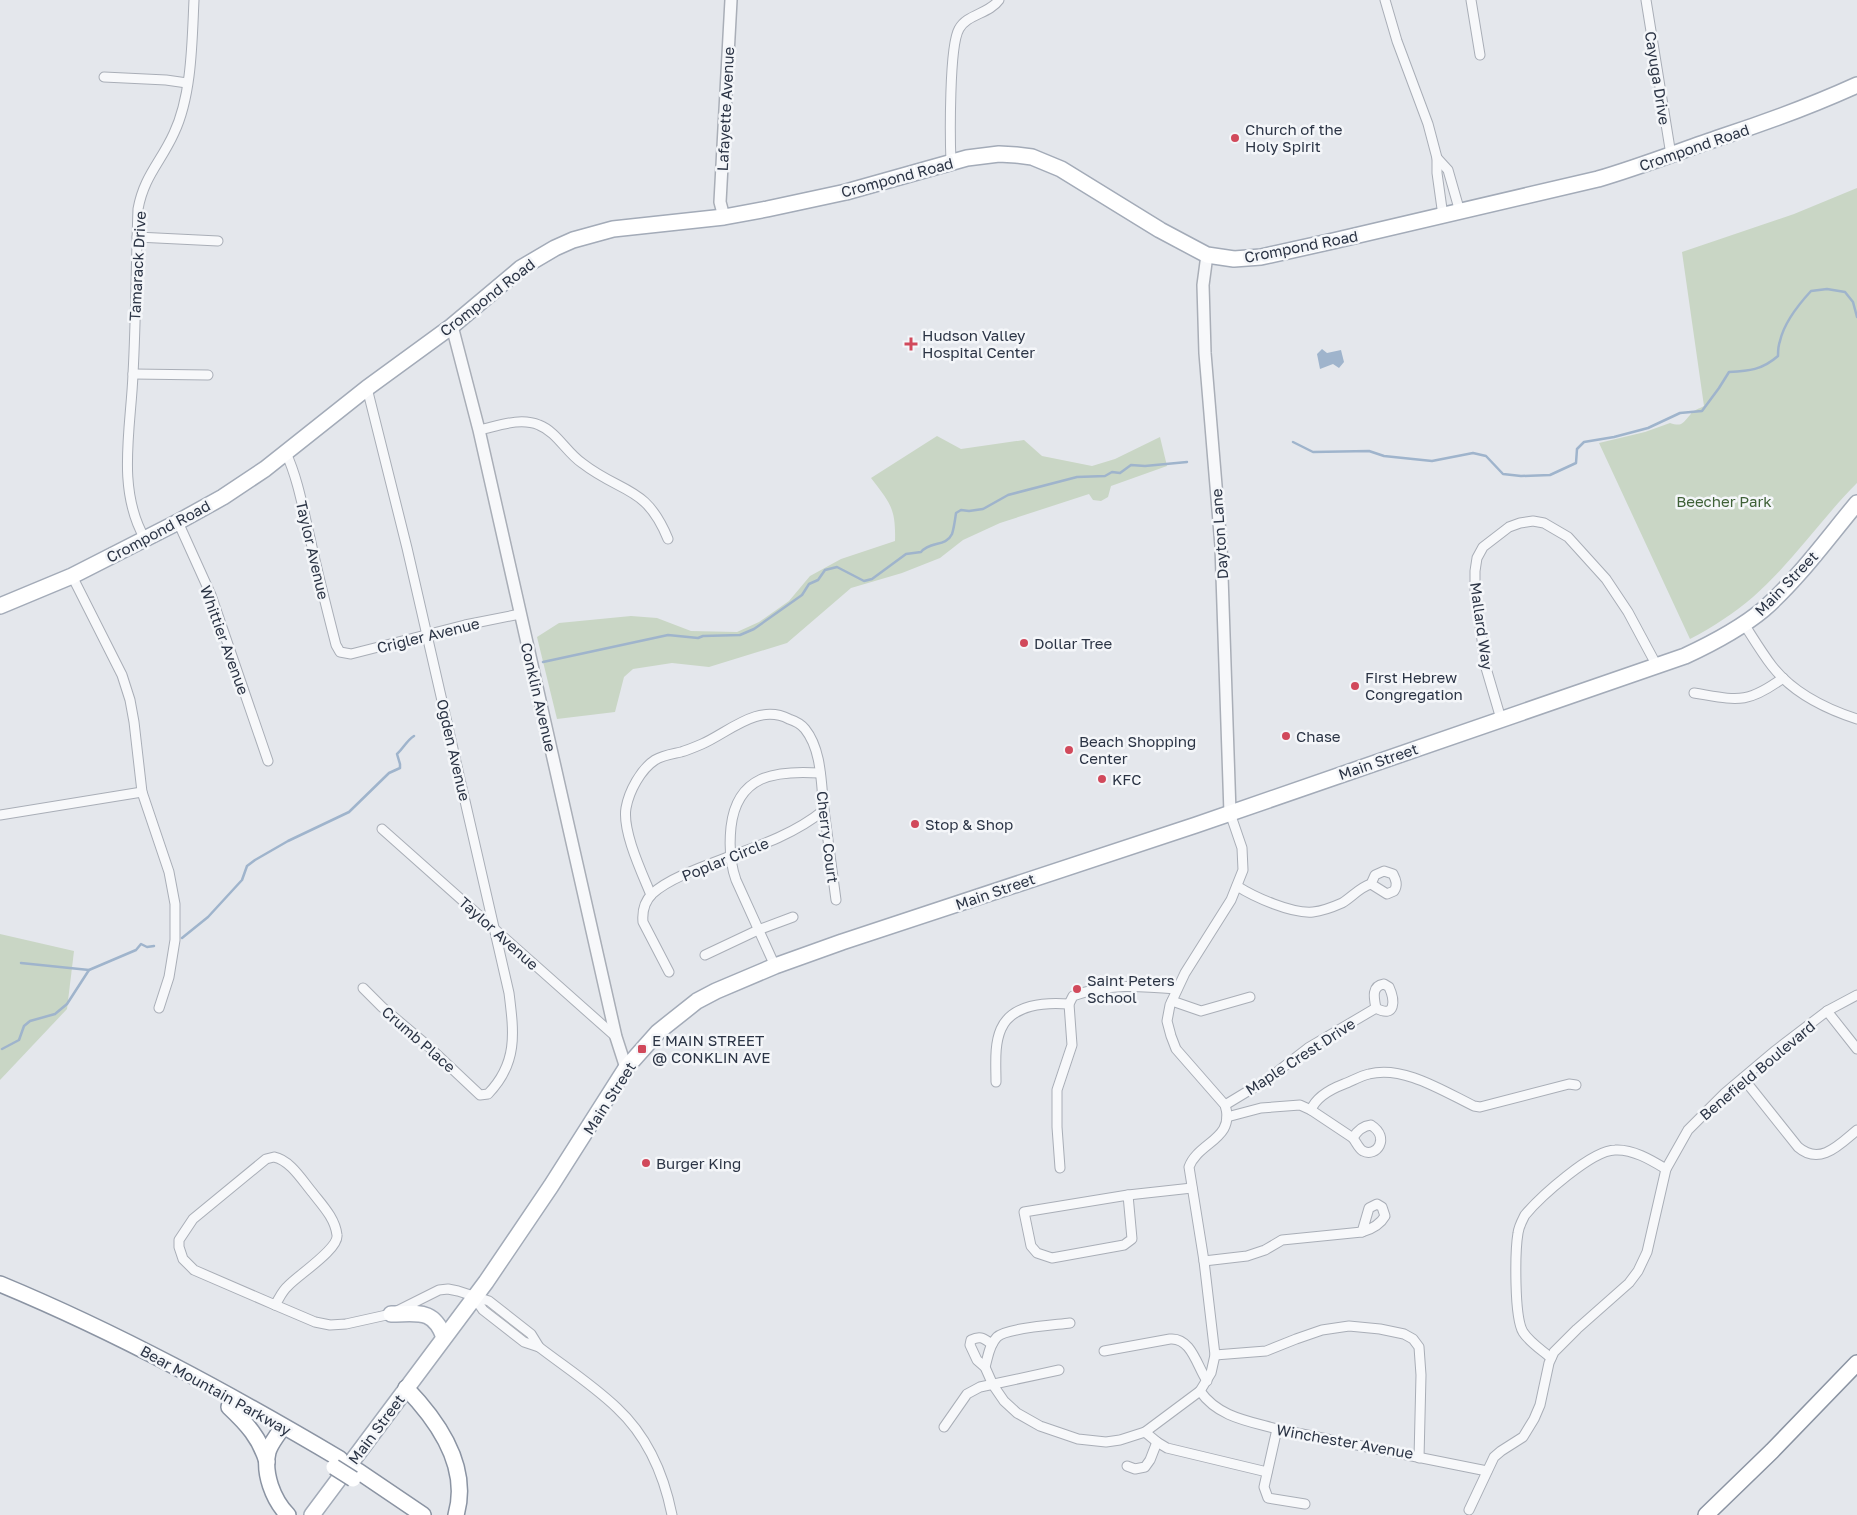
<svg xmlns="http://www.w3.org/2000/svg" width="1857" height="1515" viewBox="0 0 1857 1515" font-family="'Golos Text',sans-serif">
  <rect width="100%" height="100%" fill="#e4e7ec"/>
  <g fill="#c9d6c5">
    <path d="M1857,188V483C1821,519 1792,563 1753,597C1734,613 1713,627 1690,639L1599,443L1645,432L1670,423C1682,427 1683,423 1690,415C1693,410 1699,409 1704,406L1682,252L1794,214Z"/>
    <path d="M937,436L961,449L1024,440L1042,456L1092,466L1115,459L1160,437L1167,466L1111,486L1108,497L1101,501L1093,500L1089,494L1000,523L963,540L940,558L902,573L851,588L787,643L709,667L672,663L633,669L624,677L615,712L557,719L537,637L559,623L631,616L657,618L691,631L737,632L759,622L789,601L810,576L841,559L895,541C896,508 890,503 871,478Z"/>
    <path d="M0,934L74,951L67,1009L0,1080Z"/>
  </g>
  <path fill="#9fb4cc" d="M1322,349L1327,353L1341,350L1344,362L1339,368L1333,364L1320,369L1317,354Z"/>
  <g fill="none" stroke-linecap="round" stroke-linejoin="round">
    <g stroke="#9fb4cc" stroke-width="2.5">
      <path d="M1293,442L1313,452L1369,451L1384,456L1432,461L1473,453L1486,456L1503,474L1521,476L1550,475L1576,463L1577,449L1584,442L1614,437L1648,428L1680,413L1702,411L1719,388L1729,372C1749,371 1762,370 1778,356C1778,351 1778,346 1780,341C1784,323 1799,304 1811,291L1827,289L1845,292L1853,302L1857,317"/>
      <path d="M543,662L668,635L698,638L703,636L740,635L754,629L802,595L809,584L818,580L825,570L837,567L864,581L872,579L906,554L921,552C930,541 946,547 952,534C954,528 955,520 956,513L961,510L969,511L983,509L1008,495L1077,477L1105,476L1112,472L1120,473L1131,465L1145,466L1187,462"/>
      <path d="M182,938L208,917L242,880L247,866L255,860L288,841L349,812L389,773L400,768V764L397,754C404,748 406,741 414,736"/>
      <path d="M21,963L89,970L136,950L141,944L147,947L154,946"/>
      <path d="M2,1049L19,1040L24,1026L30,1021L55,1014L67,1004L89,970"/>
    </g>
    <defs>
      <g id="minor">
        <path d="M1385,0L1397,41L1428,124L1437,158V173L1443,216"/>
        <path d="M1471,0L1480,55"/>
        <path d="M1646,0L1671,155"/>
        <path d="M104,77L166,80L187,83"/>
        <path d="M1437,158L1448,170L1460,212"/>
        <path d="M951,162C950,139 949,46 959,29C967,14 989,14 999,0"/>
        <path d="M137,237L218,241"/>
        <path d="M133,374L208,375"/>
        <path d="M479,430C498,426 520,417 539,425C557,432 566,452 582,463C622,494 646,485 668,539"/>
        <path d="M286,453C298,479 303,509 310,538C318,574 327,610 336,645L340,652L351,654L465,625L520,614"/>
        <path d="M178,522L211,595L268,761"/>
        <path d="M145,539C116,489 131,428 133,374C136,319 136,264 138,209C144,176 161,162 174,133C192,95 192,41 194,0"/>
        <path d="M72,576L122,675L130,700L134,722L142,792L169,872L175,904V940L169,977L159,1008"/>
        <path d="M1744,624C1753,638 1762,653 1772,666C1793,693 1826,709 1857,719"/>
        <path d="M1694,693C1737,700 1746,705 1783,678"/>
        <path d="M1501,719L1486,668L1475,590V571L1477,558L1483,547L1509,527L1520,523L1533,521L1544,523L1568,537L1606,579L1628,612L1657,666"/>
        <path d="M0,815L142,792"/>
        <path d="M382,829L616,1037"/>
        <path d="M1384,871L1393,874C1396,880 1398,885 1394,891L1387,894L1371,884L1375,875Z"/>
        <path d="M1237,886C1254,897 1292,914 1313,912C1322,911 1333,907 1342,903C1352,897 1360,887 1371,884"/>
        <path d="M651,895C642,873 622,831 626,808C629,791 641,769 655,760C663,755 672,754 681,752C688,750 695,747 702,744C729,732 758,703 789,719C795,721 801,724 805,729C822,750 821,784 824,810C828,840 832,870 836,900"/>
        <path d="M705,955L758,930L793,917"/>
        <path d="M775,966L736,880C730,863 729,846 731,827C737,775 775,770 820,773"/>
        <path d="M669,972L643,922C642,911 645,901 652,894C669,878 707,865 728,857C762,845 796,833 824,810"/>
        <path d="M1384,984L1389,987C1395,1000 1396,1019 1376,1008C1374,998 1371,986 1384,984Z"/>
        <path d="M363,988L382,1007L428,1046L480,1095L488,1094C518,1063 514,1033 509,993L407,548L367,388"/>
        <path d="M1172,1001L1201,1011L1250,997"/>
        <path d="M1827,1011L1857,1049"/>
        <path d="M1743,1078L1798,1147C1820,1166 1839,1145 1857,1130"/>
        <path d="M996,1082C996,1065 994,1045 1001,1029C1012,1004 1046,1002 1069,1004"/>
        <path d="M1225,1105L1268,1079L1308,1048L1376,1008"/>
        <path d="M1311,1110C1316,1097 1331,1089 1344,1084C1352,1081 1360,1076 1369,1074C1403,1065 1443,1091 1474,1106L1480,1107L1569,1084L1576,1085"/>
        <path d="M1227,1117L1261,1108L1300,1105L1311,1110L1353,1138"/>
        <path d="M1371,1125C1391,1138 1376,1158 1363,1151C1359,1149 1356,1142 1353,1138C1357,1131 1362,1126 1371,1125Z"/>
        <path d="M274,1157C290,1160 302,1180 312,1192C322,1205 335,1218 337,1235C339,1249 298,1275 288,1286C282,1291 279,1299 275,1305L194,1270L183,1259L179,1247V1240L193,1219L266,1159Z"/>
        <path d="M1060,1168L1057,1127V1090L1072,1045L1069,1004L1073,996C1106,983 1142,986 1177,989"/>
        <path d="M1128,1195L1132,1239L1124,1245L1052,1258L1037,1253L1031,1246L1024,1212Z"/>
        <path d="M1128,1195L1192,1188"/>
        <path d="M1377,1204L1382,1207L1385,1216C1380,1225 1372,1229 1362,1232L1369,1208Z"/>
        <path d="M1204,1261L1247,1256L1265,1250L1282,1240L1362,1232"/>
        <path d="M474,1297L483,1310L524,1342L539,1347"/>
        <path d="M275,1305L315,1322L330,1325L346,1324L391,1314L439,1290L448,1289L458,1291L489,1301L531,1334L539,1347C565,1367 593,1385 617,1408C647,1436 664,1475 672,1515"/>
        <path d="M992,1344C984,1339 981,1335 971,1340L970,1345L977,1360L985,1367L993,1385L1004,1401L1017,1413L1040,1426L1078,1439L1106,1442L1120,1440L1145,1432L1200,1391L1211,1373L1215,1355L1204,1261L1189,1167C1198,1142 1236,1139 1225,1105L1176,1049L1171,1036L1167,1021L1170,1005L1185,973L1231,900L1243,870L1242,848L1230,813"/>
        <path d="M1104,1351L1170,1339C1191,1337 1197,1366 1207,1381"/>
        <path d="M1215,1355L1266,1351L1296,1339L1322,1330L1349,1326L1380,1329L1404,1334L1413,1339L1419,1347L1421,1375L1419,1458"/>
        <path d="M1551,1358C1542,1350 1530,1343 1523,1332C1514,1317 1515,1251 1518,1233C1519,1226 1522,1221 1525,1215C1540,1197 1592,1150 1615,1150C1633,1149 1651,1160 1666,1169"/>
        <path d="M985,1367C988,1357 989,1345 997,1337C1006,1328 1055,1325 1070,1323"/>
        <path d="M1200,1391C1218,1417 1248,1421 1277,1429L1487,1471"/>
        <path d="M944,1427L967,1394L980,1387L1059,1370"/>
        <path d="M1277,1429L1264,1487L1268,1498L1305,1504"/>
        <path d="M1145,1432L1157,1442L1167,1448L1267,1472"/>
        <path d="M1127,1466L1135,1469L1145,1467L1150,1460L1157,1442"/>
        <path d="M1469,1510L1494,1457L1501,1451L1523,1437L1534,1419L1540,1405L1549,1363L1554,1352L1577,1329L1629,1283L1638,1271L1647,1252L1666,1169L1688,1130L1725,1093L1776,1050L1827,1011L1857,995"/>
      </g>
      <g id="tertiary">
        <path d="M724,217L720,202L731,0"/>
        <path d="M1207,255L1203,285L1205,353L1221,546L1230,813"/>
        <path d="M452,326L479,430L616,1037L626,1068"/>
      </g>
      <g id="primary">
        <path d="M0,606L72,576L178,522L223,497L265,469L367,388L452,326L521,268L555,248L573,240L613,229L724,217L767,209L846,192L967,158L999,154L1016,155L1032,157L1061,169L1160,230L1207,255L1234,259L1261,257L1333,241L1598,179C1639,167 1680,151 1721,137C1767,122 1813,105 1857,85"/>
        <path d="M391,1314C418,1314 433,1308 444,1337"/>
        <path d="M312,1515L486,1282L551,1186L626,1068L658,1032L697,1001L716,991L775,966L842,942L1196,825L1685,656C1713,643 1740,629 1764,609C1799,578 1827,539 1857,503"/>
      </g>
      <g id="trunk">
        <path d="M0,1284C118,1333 230,1394 340,1459"/>
        <path d="M406,1388C438,1421 470,1467 456,1515"/>
        <path d="M229,1407C247,1424 260,1438 267,1462"/>
        <path d="M278,1434C274,1440 270,1445 268,1452C263,1473 273,1500 288,1515"/>
        <path d="M358,1471L423,1515"/>
        <path d="M1706,1515L1772,1451L1857,1363"/>
      </g>
    </defs>
    <use href="#minor" stroke="#a9aeb7" stroke-width="11"/>
    <use href="#tertiary" stroke="#a9aeb7" stroke-width="14"/>
    <use href="#primary" stroke="#a3abb8" stroke-width="18"/>
    <use href="#trunk" stroke="#8b94a3" stroke-width="18"/>
    <use href="#minor" stroke="#f7f8fa" stroke-width="9"/>
    <use href="#tertiary" stroke="#f7f8fa" stroke-width="11"/>
    <use href="#primary" stroke="#fff" stroke-width="15"/>
    <use href="#trunk" stroke="#fff" stroke-width="15"/>
    <defs>
      <path id="trunk-bridge" d="M334,1467L353,1479"/>
    </defs>
    <use href="#trunk-bridge" stroke="#8b94a3" stroke-width="18" stroke-linecap="butt"/>
    <use href="#trunk-bridge" stroke="#fff" stroke-width="15"/>
  </g>
  <g fill="#d1495b" stroke="#f4f6f9" stroke-width="2">
    <circle cx="1235" cy="138" r="5"/>
    <path d="M908.5 336.5h5v5h5v5h-5v5h-5v-5h-5v-5h5z"/>
    <circle cx="1024" cy="643" r="5"/>
    <circle cx="1355" cy="686" r="5"/>
    <circle cx="1286" cy="736" r="5"/>
    <circle cx="1069" cy="750" r="5"/>
    <circle cx="1102" cy="779" r="5"/>
    <circle cx="915" cy="824" r="5"/>
    <circle cx="1077" cy="989" r="5"/>
    <rect x="637" y="1044" width="10" height="10" rx="2.5"/>
    <circle cx="646" cy="1163" r="5"/>
  </g>
  <g text-anchor="middle" dominant-baseline="central" stroke-width="5" stroke-linejoin="round" paint-order="stroke">
    <g font-size="15" fill="#2b3445" stroke="#f4f6f9">
      <text transform="translate(1658 78) rotate(81)">Cayuga Drive</text>
      <text transform="translate(725 109) rotate(-87)">Lafayette Avenue</text>
      <text transform="translate(1694 147) rotate(-19)">Crompond Road</text>
      <text transform="translate(897 177) rotate(-15)">Crompond Road</text>
      <text transform="translate(1301 246) rotate(-11)">Crompond Road</text>
      <text transform="translate(137 266) rotate(-87)">Tamarack Drive</text>
      <text transform="translate(487 297) rotate(-38)">Crompond Road</text>
      <text transform="translate(158 531) rotate(-28)">Crompond Road</text>
      <text transform="translate(1219 534) rotate(-94)">Dayton Lane</text>
      <text transform="translate(313 550) rotate(77)">Taylor Avenue</text>
      <text transform="translate(1786 583) rotate(-46)">Main Street</text>
      <text transform="translate(1482 626) rotate(82)">Mallard Way</text>
      <text transform="translate(428 635) rotate(-14)">Crigler Avenue</text>
      <text transform="translate(225 640) rotate(70)">Whittier Avenue</text>
      <text transform="translate(539 697) rotate(77)">Conklin Avenue</text>
      <text transform="translate(454 750) rotate(77)">Ogden Avenue</text>
      <text transform="translate(1378 761) rotate(-19)">Main Street</text>
      <text transform="translate(828 837) rotate(83)">Cherry Court</text>
      <text transform="translate(725 859) rotate(-22)">Poplar Circle</text>
      <text transform="translate(995 891) rotate(-19)">Main Street</text>
      <text transform="translate(499 933) rotate(42)">Taylor Avenue</text>
      <text transform="translate(419 1039) rotate(41)">Crumb Place</text>
      <text transform="translate(1300 1056) rotate(-33)">Maple Crest Drive</text>
      <text transform="translate(1757 1070) rotate(-40)">Benefield Boulevard</text>
      <text transform="translate(609 1098) rotate(-57)">Main Street</text>
      <text transform="translate(216 1390) rotate(29)">Bear Mountain Parkway</text>
      <text transform="translate(376 1429) rotate(-53)">Main Street</text>
      <text transform="translate(1345 1441) rotate(10)">Winchester Avenue</text>
    </g>
    <g font-size="15" fill="#2b3445" stroke="#f4f6f9" text-anchor="start">
      <text x="1245" y="129">Church of the<tspan x="1245" dy="17">Holy Spirit</tspan></text>
      <text x="922" y="335">Hudson Valley<tspan x="922" dy="17">Hospital Center</tspan></text>
      <text x="1034" y="643">Dollar Tree</text>
      <text x="1365" y="677">First Hebrew<tspan x="1365" dy="17">Congregation</tspan></text>
      <text x="1296" y="736">Chase</text>
      <text x="1079" y="741">Beach Shopping<tspan x="1079" dy="17">Center</tspan></text>
      <text x="1112" y="779">KFC</text>
      <text x="925" y="824">Stop &amp; Shop</text>
      <text x="1087" y="980">Saint Peters<tspan x="1087" dy="17">School</tspan></text>
      <text x="652" y="1040">E MAIN STREET<tspan x="652" dy="17">@ CONKLIN AVE</tspan></text>
      <text x="656" y="1163">Burger King</text>
    </g>
    <g font-size="15" fill="#3f6138" stroke="#f4f6f9">
      <text x="1724" y="501">Beecher Park</text>
    </g>
  </g>
</svg>
